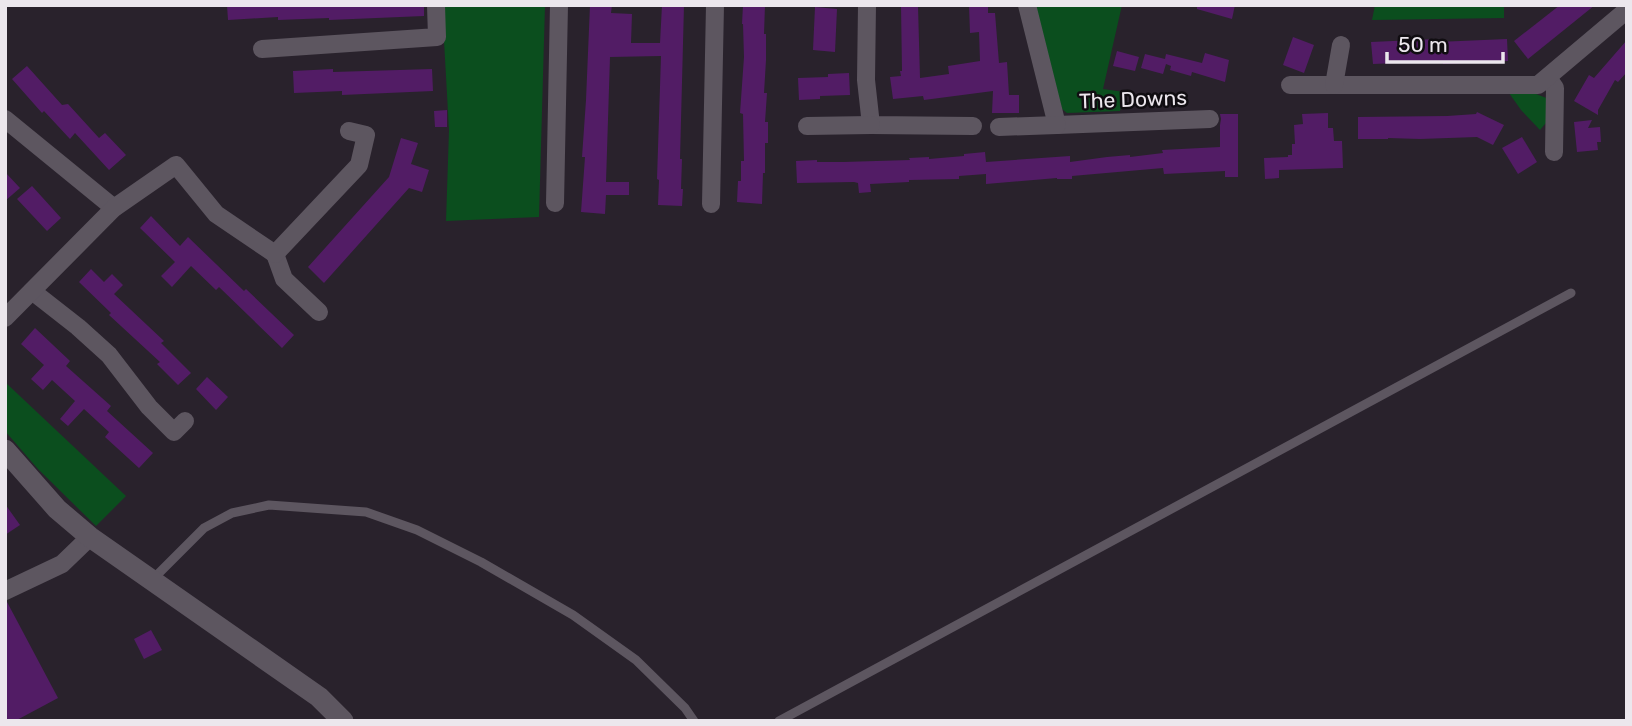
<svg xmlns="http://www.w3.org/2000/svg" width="1632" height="726" viewBox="0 0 1632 726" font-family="Rubik,sans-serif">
  <rect width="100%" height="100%" fill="#29222c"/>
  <g fill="#0b4e1e">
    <path d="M442,5H545L539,217L446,221L449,130Z"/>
    <path d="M1031,5H1122L1103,89L1124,92L1120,111L1067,113L1062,109Z"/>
    <path d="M1375,5H1504V18L1372,20Z"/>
    <path d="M1509,93L1536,94L1549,99L1551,117L1540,130L1521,110Z"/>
    <path d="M5,382L126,496L96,526L38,469L5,431Z"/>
  </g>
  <g fill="#521c65">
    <path d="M227,5H424V16L329,20V18L278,20V17L228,20Z"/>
    <path d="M590,5H612L611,13L632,14L631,43H660L662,5H684L680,159H682L681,189H683L682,206L658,205L659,180L657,179L661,56L610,57L606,182H629V195H606L605,214L581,212L585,157H582L586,100Z"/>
    <path d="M743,5H765L764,34H766V60L764,93H767L765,122H768V143H765V173H763L762,204L737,202L738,181H741V161H744L743,114L740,113L744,57L743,24H742Z"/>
    <path d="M969,5H988V13H995L999,63L1007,62L1009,95H1019V113H992L993,91L924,100L923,96L893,99L890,77L901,76L900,71H902L901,6H918L920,78L949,74L948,66L980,61L979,32L970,33Z"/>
    <path d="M1197,5H1235L1232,19L1197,9Z"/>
    <path d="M1560,5H1595L1528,59L1514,41Z"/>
    <path d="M815,7L837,9L835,52L813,50Z"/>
    <path d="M1293,37L1314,45L1304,73L1283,65Z"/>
    <path d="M1437,39V42L1507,39L1508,61L1443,64V61L1373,64L1371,42Z"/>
    <path d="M1627,40V72L1618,82L1615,80L1598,110V115L1574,101L1589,75L1594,78Z"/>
    <path d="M1117,51L1139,57L1135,71L1113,66Z"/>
    <path d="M1205,53L1229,60L1225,82L1192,72L1191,76L1170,70L1171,66L1166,64L1163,74L1141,68L1145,54L1165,59L1166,54L1202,63Z"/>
    <path d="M27,66L62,105L68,104L99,138L105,133L126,155L109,170L75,133L70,139L44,111L42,113L12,79Z"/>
    <path d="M333,69V72L432,69L433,91L342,95V91L294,93L293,71Z"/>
    <path d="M849,73L850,95L820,96V99L799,100L798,78L828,77V74Z"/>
    <path d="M447,110V127H435L434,111Z"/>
    <path d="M1477,112L1504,125L1493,145L1477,137L1420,139L1388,138V139H1358V117L1447,116L1476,114Z"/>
    <path d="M1328,113V128H1333L1334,141H1342L1343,168L1279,170V178L1265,179L1264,158L1288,157V155H1292V144H1295L1294,125L1303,124L1302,114Z"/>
    <path d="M1220,114H1238V177H1225V171L1164,174L1163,168L1072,176V179H1057V178L986,184V174L959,176V179L909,180V182L870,184L871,192L859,193L858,183L854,182L797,183L796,161L817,160V162H843L910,160L909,158L929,157V159L964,156V154L985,152L986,162L1070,156V162L1107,157L1130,155V157L1163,153L1162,150L1220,147V125L1221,119Z"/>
    <path d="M1592,120L1588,128L1600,127L1601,142H1597L1598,150L1577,152L1574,122Z"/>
    <path d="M1522,137L1537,162L1518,174L1502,148Z"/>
    <path d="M401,138L418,143L411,164L429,170L422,192L409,188L324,283L308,267L389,177Z"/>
    <path d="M5,172L20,188L5,201Z"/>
    <path d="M32,186L61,218L47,231L17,199Z"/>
    <path d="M151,216L180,246L188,237L244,291L246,289L294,335L282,348L219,287L216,290L191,266L172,287L161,276L175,262L140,228Z"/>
    <path d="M91,269L104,282L112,274L123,285L114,294L164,341L161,343L191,373L178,385L157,364L160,362L109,315L111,313L79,282Z"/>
    <path d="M35,328L70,361L66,366L111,406L107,411L153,453L139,468L105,437L109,432L84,409L68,426L60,419L75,401L52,380L43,390L31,379L44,365L21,344Z"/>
    <path d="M207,377L228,397L216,410L196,389Z"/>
    <path d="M5,504L20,525L5,535Z"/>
    <path d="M5,602H7L58,698L15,721H5Z"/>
    <path d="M151,630L162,650L144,659L134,639Z"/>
  </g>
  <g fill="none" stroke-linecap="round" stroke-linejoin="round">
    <g stroke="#5d5660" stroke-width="9">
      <path d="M153,579L204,528L232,513L269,505L366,512L417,530L481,562L573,615L636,660L685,708L694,721"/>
      <path d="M779,721L1571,293"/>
    </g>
    <g stroke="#5d5660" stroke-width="18">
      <path d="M867,5L866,80L871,125L973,126"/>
      <path d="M1027,5L1057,125L1210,119"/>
      <path d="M262,49L437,37L436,5"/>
      <path d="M1548,78L1555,88L1554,152"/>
      <path d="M1290,85H1538L1627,10"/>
      <path d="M1334,85L1341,45"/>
      <path d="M5,119L114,208"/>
      <path d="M807,126L871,125"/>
      <path d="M999,127L1057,125"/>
      <path d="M555,203L559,5"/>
      <path d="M711,204L715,5"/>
      <path d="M275,254L284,279L319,312"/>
      <path d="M32,291L78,327L109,355L149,407L174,432L185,421"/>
      <path d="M5,318L114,208L176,165L216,214L275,254L359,165L366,135L349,131"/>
      <path d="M5,591L62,564L90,537"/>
    </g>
    <path stroke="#5d5660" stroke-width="21" d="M5,450L57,509L90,537L319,697L343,721"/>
  </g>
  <g text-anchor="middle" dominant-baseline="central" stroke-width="5" stroke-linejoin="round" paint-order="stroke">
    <g font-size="21" fill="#ece7ed" stroke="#100d11">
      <text transform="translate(1133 99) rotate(-2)">The Downs</text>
    </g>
  </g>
  <rect width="1632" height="726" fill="none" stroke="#ece7ed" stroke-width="14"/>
  <path d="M1387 52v10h116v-10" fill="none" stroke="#ece7ed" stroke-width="3.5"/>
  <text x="1398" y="52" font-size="21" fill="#ece7ed" stroke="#100d11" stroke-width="5" paint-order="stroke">50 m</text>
</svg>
